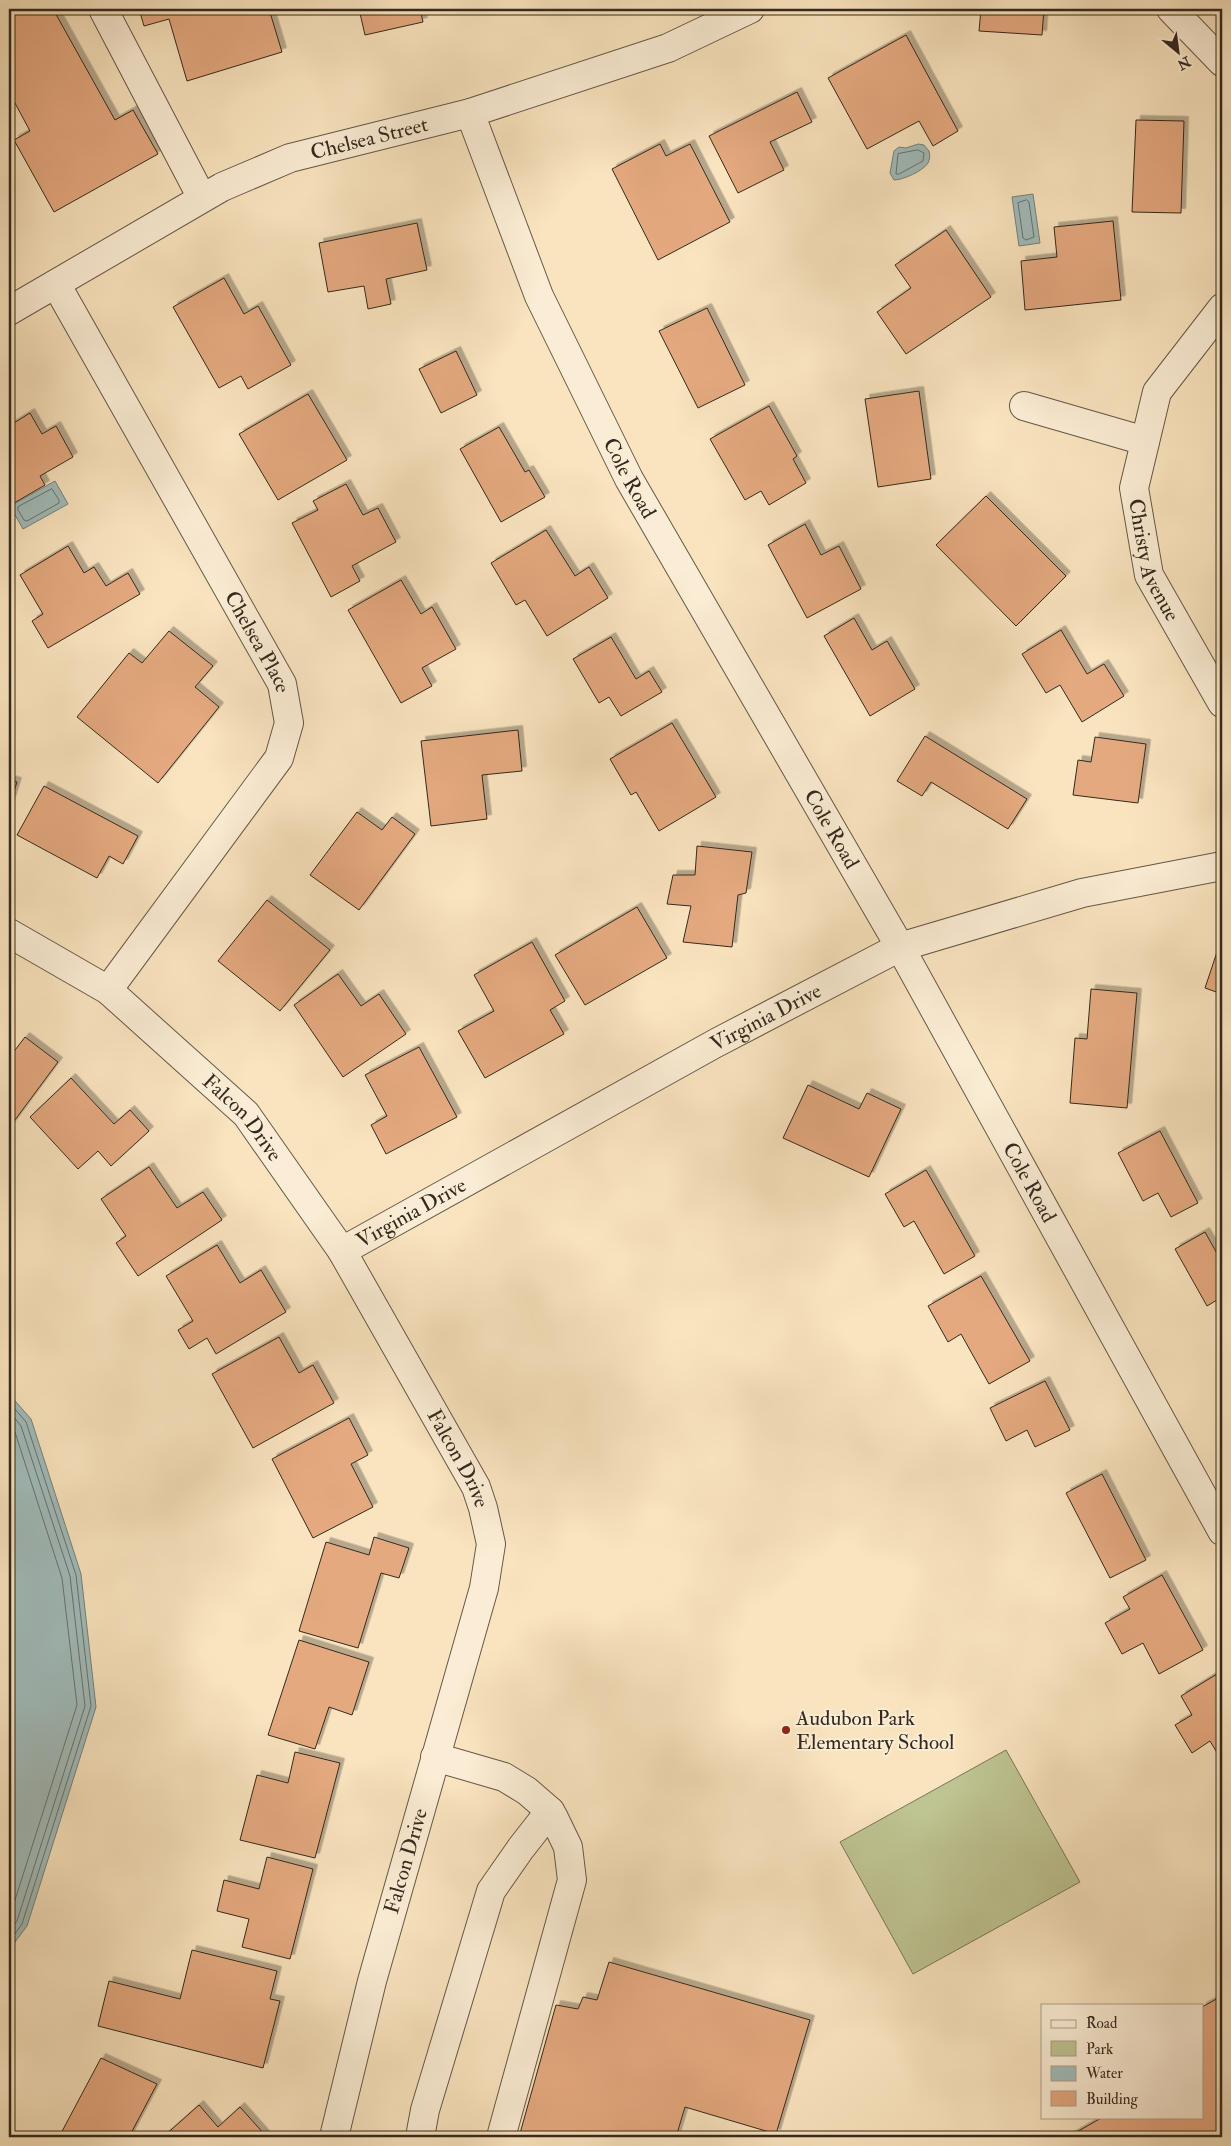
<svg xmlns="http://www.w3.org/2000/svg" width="1231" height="2146" viewBox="0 0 1231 2146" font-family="'IM FELL Double Pica',serif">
  <defs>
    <filter id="shadow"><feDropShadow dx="4.5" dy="-4.5" stdDeviation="0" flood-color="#0004"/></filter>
  </defs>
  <rect width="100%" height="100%" fill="#f9e4bf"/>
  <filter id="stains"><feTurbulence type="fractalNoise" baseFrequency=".004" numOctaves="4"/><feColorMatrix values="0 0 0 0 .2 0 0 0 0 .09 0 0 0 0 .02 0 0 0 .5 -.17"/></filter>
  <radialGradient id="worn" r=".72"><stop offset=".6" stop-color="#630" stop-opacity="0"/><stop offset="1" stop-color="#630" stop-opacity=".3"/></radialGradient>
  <path fill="#bec492" stroke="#797658" d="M1006,1750L1080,1882L913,1974L840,1842Z"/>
  <g fill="#a1bcbb" stroke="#75817c">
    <path d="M918,144L924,145L929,151C930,155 930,159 928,163C923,171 903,180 894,180L890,173L894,151L899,147L906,148Z"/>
    <path d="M1033,194L1040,243L1019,246L1012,197Z"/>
    <path d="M55,481L68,504L23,529L10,506Z"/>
    <path d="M9,1394L31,1419L81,1574L96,1707L27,1926L9,1950Z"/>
  </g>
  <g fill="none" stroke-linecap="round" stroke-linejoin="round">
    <g stroke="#6a726c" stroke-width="1">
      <path d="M918,150L924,153L923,161L899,174H896L898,154Z"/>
      <path d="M1027,200L1029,202L1034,237L1026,240L1023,238L1018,203Z"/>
      <path d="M52,489L59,500V503L27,521L24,520L18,510V507Z"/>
      <path d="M9,1402L26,1422L76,1575L91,1706L22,1924L9,1942"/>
      <path d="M9,1411L21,1426L70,1576L85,1706L17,1921L9,1931"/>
      <path d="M9,1423L14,1429L62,1578L77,1705L9,1919"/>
    </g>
  </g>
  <g fill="#e4a97f" stroke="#34291e" filter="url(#shadow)">
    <path d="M9,9H53L115,120L133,110L158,154L54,212L14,140L30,131L9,92Z"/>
    <path d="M139,9H269L282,52L187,81L169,19L144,26Z"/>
    <path d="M359,9H420L423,22L365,35Z"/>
    <path d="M981,9H1044L1042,35L979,31Z"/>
    <path d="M906,35L958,131L933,146L919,121L867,149L828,78Z"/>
    <path d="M797,92L812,122L770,142L784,170L738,193L709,136Z"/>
    <path d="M1136,120L1184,121L1181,213L1132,212Z"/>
    <path d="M660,144L666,156L690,144L730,222L658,260L612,169Z"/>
    <path d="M1113,221L1121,300L1025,310L1021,261L1057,257L1054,227Z"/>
    <path d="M417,223L427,270L386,279L391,304L368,309L364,286L328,292L319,243Z"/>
    <path d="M946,230L991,297L906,354L877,312L911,288L895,265Z"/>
    <path d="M224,278L244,314L258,306L291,365L248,389L241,376L219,388L173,307Z"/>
    <path d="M707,308L745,385L698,408L659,331Z"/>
    <path d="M456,351L477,395L441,413L419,369Z"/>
    <path d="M919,391L931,479L878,487L865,399Z"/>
    <path d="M308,394L347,460L278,500L239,434Z"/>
    <path d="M769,406L797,456L793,459L806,483L769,505L761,491L745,500L710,439Z"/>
    <path d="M30,413L42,434L56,426L73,457L40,476L45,485L9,506V426Z"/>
    <path d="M499,427L525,472L529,470L545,497L501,522L460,449Z"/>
    <path d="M346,484L363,515L378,508L396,542L352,566L360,581L331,597L292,523L318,510L313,501Z"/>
    <path d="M986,496L1066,576L1016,626L936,545Z"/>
    <path d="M805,524L821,555L839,546L861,589L807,618L768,545Z"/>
    <path d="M546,530L575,576L589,567L608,598L547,636L525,600L516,605L491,563Z"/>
    <path d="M68,546L84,573L94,567L106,586L128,573L140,594L48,648L32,621L43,614L20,575Z"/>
    <path d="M401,580L421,614L432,607L456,649L422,668L432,686L401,703L348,610Z"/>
    <path d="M854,618L872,650L887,641L915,689L870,716L824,636Z"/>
    <path d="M1061,630L1087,674L1104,664L1124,696L1082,722L1060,685L1046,693L1022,654Z"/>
    <path d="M169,631L213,666L195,687L219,707L158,783L77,717L129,653L142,663Z"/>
    <path d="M611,637L636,679L649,671L662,692L621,716L609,697L599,703L573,659Z"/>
    <path d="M672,723L716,797L659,831L636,792L631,795L610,759Z"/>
    <path d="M518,730L522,771L482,775L487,819L431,826L421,741Z"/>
    <path d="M925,736L1027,799L1008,829L931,782L922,796L897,781Z"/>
    <path d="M1095,737L1146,744L1138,803L1073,795L1078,760L1091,762Z"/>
    <path d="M9,780L17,782L9,807Z"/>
    <path d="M44,786L138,836L123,864L109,856L97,878L17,835Z"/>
    <path d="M357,812L382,830L392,817L415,834L359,910L310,875Z"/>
    <path d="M697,846L752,852L746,893L738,895L732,947L683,942L691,906L667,904L673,875H695Z"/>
    <path d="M267,900L330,950L280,1011L218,961Z"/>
    <path d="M637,907L667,958L585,1005L555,955Z"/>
    <path d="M532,942L565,1001L550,1010L564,1034L485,1078L458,1031L494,1011L474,975Z"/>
    <path d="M1218,949L1222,951V994L1205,988Z"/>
    <path d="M338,974L361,1006L379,994L406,1034L343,1077L294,1005Z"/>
    <path d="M1091,989L1137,993L1127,1108L1070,1103L1075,1038L1087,1039Z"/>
    <path d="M25,1037L58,1062L9,1128V1058Z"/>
    <path d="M419,1047L457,1117L386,1154L371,1125L387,1116L365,1075Z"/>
    <path d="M71,1078L114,1124L130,1110L149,1131L111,1166L98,1151L78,1169L30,1117Z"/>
    <path d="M808,1085L859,1109L867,1093L901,1109L869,1177L783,1138Z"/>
    <path d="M1160,1131L1198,1203L1171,1217L1158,1193L1143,1201L1118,1153Z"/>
    <path d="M149,1167L177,1208L203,1192L222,1220L138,1276L116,1243L126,1236L101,1199Z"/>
    <path d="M926,1170L975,1256L944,1274L914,1221L904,1227L885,1194Z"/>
    <path d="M1205,1232L1219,1257L1222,1255V1297L1207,1306L1175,1249Z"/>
    <path d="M217,1245L240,1283L261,1270L286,1312L216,1354L207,1338L189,1349L178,1330L193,1321L166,1276Z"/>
    <path d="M981,1276L1030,1361L989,1384L961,1334L948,1342L928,1306Z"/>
    <path d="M279,1337L299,1373L313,1365L334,1403L253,1448L212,1374Z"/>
    <path d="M1045,1381L1070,1430L1035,1447L1027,1430L1006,1441L990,1408Z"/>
    <path d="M349,1418L368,1455L351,1464L373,1507L313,1538L272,1459Z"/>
    <path d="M1102,1474L1146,1560L1110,1578L1066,1493Z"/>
    <path d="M374,1537L409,1548L399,1578L381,1573L358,1648L299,1631L326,1542L369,1555Z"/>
    <path d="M1162,1575L1203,1650L1159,1674L1143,1643L1122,1654L1105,1623L1130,1609L1123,1597Z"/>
    <path d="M299,1640L369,1662L352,1715L329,1707L315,1749L268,1735Z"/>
    <path d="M1217,1674L1222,1682V1761L1210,1741L1192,1753L1175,1725L1192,1715L1181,1696Z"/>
    <path d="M295,1752L340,1763L315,1858L240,1840L257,1775L288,1783Z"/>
    <path d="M267,1857L313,1869L290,1959L242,1947L249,1919L217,1911L224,1880L259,1889Z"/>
    <path d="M192,1950L277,1971L270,1999L280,2001L263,2068L98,2026L109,1981L180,1999Z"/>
    <path d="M609,1962L810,2020L776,2134L685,2107L676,2137H519L556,2005L578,2009L583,1997L597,2000Z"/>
    <path d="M1222,1996V2137H1104L1102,2134L1097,2137H1068L1103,2117H1202V2007Z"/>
    <path d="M101,2058L157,2084L129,2137H59Z"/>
    <path d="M199,2105L218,2127L240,2107L265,2135L263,2137H163Z"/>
  </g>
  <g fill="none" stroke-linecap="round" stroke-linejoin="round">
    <defs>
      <g id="minor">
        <path d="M103,9L202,198"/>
        <path d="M1171,9L1222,62"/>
        <path id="s1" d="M470,113L539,296L629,479L900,947L1222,1531"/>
        <path id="s2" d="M56,284L282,684L289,723L279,758L108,990"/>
        <path id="s3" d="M1222,308L1157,392L1134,488L1149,575L1222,703"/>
        <path id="s4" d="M9,311L222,187L290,158L470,113L668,48L750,9"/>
        <path d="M1024,406L1145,441"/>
        <path id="s5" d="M9,933L108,990L246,1114L342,1251L476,1487L483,1508L491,1544L484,1588L372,1981L334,2137"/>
        <path id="s6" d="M342,1251L716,1043L900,947L1082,893L1222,866"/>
        <path d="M435,1757L504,1777L527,1791L550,1811L554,1818L568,1847L572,1880L501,2137"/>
        <path d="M420,2137L425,2110L491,1891L521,1848L550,1811"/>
      </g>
    </defs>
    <use href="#minor" stroke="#655846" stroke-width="30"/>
    <use href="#minor" stroke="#fbedd5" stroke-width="28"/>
  </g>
  <circle fill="#8f2418" stroke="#fbedd5" stroke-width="2" cx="786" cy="1730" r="5"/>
  <g text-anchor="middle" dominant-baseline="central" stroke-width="4" stroke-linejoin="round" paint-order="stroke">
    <g font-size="21" fill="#34291e" stroke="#fbedd5">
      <text stroke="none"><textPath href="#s4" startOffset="402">Chelsea Street</textPath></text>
      <text stroke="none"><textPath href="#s1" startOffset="399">Cole Road</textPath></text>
      <text stroke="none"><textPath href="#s3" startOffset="280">Christy Avenue</textPath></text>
      <text stroke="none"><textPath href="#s2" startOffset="411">Chelsea Place</textPath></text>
      <text stroke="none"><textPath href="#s1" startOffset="804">Cole Road</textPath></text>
      <text stroke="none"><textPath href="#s6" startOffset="484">Virginia Drive</textPath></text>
      <text stroke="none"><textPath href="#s5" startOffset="300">Falcon Drive</textPath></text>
      <text stroke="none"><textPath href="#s1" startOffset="1209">Cole Road</textPath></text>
      <text stroke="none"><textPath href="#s6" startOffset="79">Virginia Drive</textPath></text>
      <text stroke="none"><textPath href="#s5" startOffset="705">Falcon Drive</textPath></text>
      <text transform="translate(406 1861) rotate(-74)">Falcon Drive</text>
    </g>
    <g font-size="21" fill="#34291e" stroke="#fbedd5" text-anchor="start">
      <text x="796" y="1718">Audubon Park<tspan x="796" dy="24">Elementary School</tspan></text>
    </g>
  </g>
  <rect width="1231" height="2146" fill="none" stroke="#f9e4bf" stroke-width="30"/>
  <rect x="10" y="10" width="1211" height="2126" fill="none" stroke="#34291e" stroke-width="2.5"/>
  <rect x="15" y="15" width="1201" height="2116" fill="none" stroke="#34291e"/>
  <rect x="1041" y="2004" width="162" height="115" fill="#fbedd5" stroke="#ab9f8c"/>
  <rect x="1051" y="2020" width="25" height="8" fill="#fbedd5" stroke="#ab9f8c"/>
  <text x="1086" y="2028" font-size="15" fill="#34291e">Road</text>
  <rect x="1051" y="2041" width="25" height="15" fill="#bec492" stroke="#ab9f8c"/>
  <text x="1086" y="2054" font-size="15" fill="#34291e">Park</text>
  <rect x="1051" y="2066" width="25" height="15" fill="#a1bcbb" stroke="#ab9f8c"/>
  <text x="1086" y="2078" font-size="15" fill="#34291e">Water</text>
  <rect x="1051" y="2091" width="25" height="15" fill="#e4a97f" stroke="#ab9f8c"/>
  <text x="1086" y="2104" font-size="15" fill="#34291e">Building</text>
  <g transform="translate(1178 52) rotate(151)" stroke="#fbedd5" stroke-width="4" paint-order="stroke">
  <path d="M0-4L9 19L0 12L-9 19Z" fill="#34291e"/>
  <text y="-8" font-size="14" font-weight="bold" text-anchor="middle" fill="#34291e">N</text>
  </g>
  <rect width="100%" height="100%" filter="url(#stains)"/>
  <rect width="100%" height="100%" fill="url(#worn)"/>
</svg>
